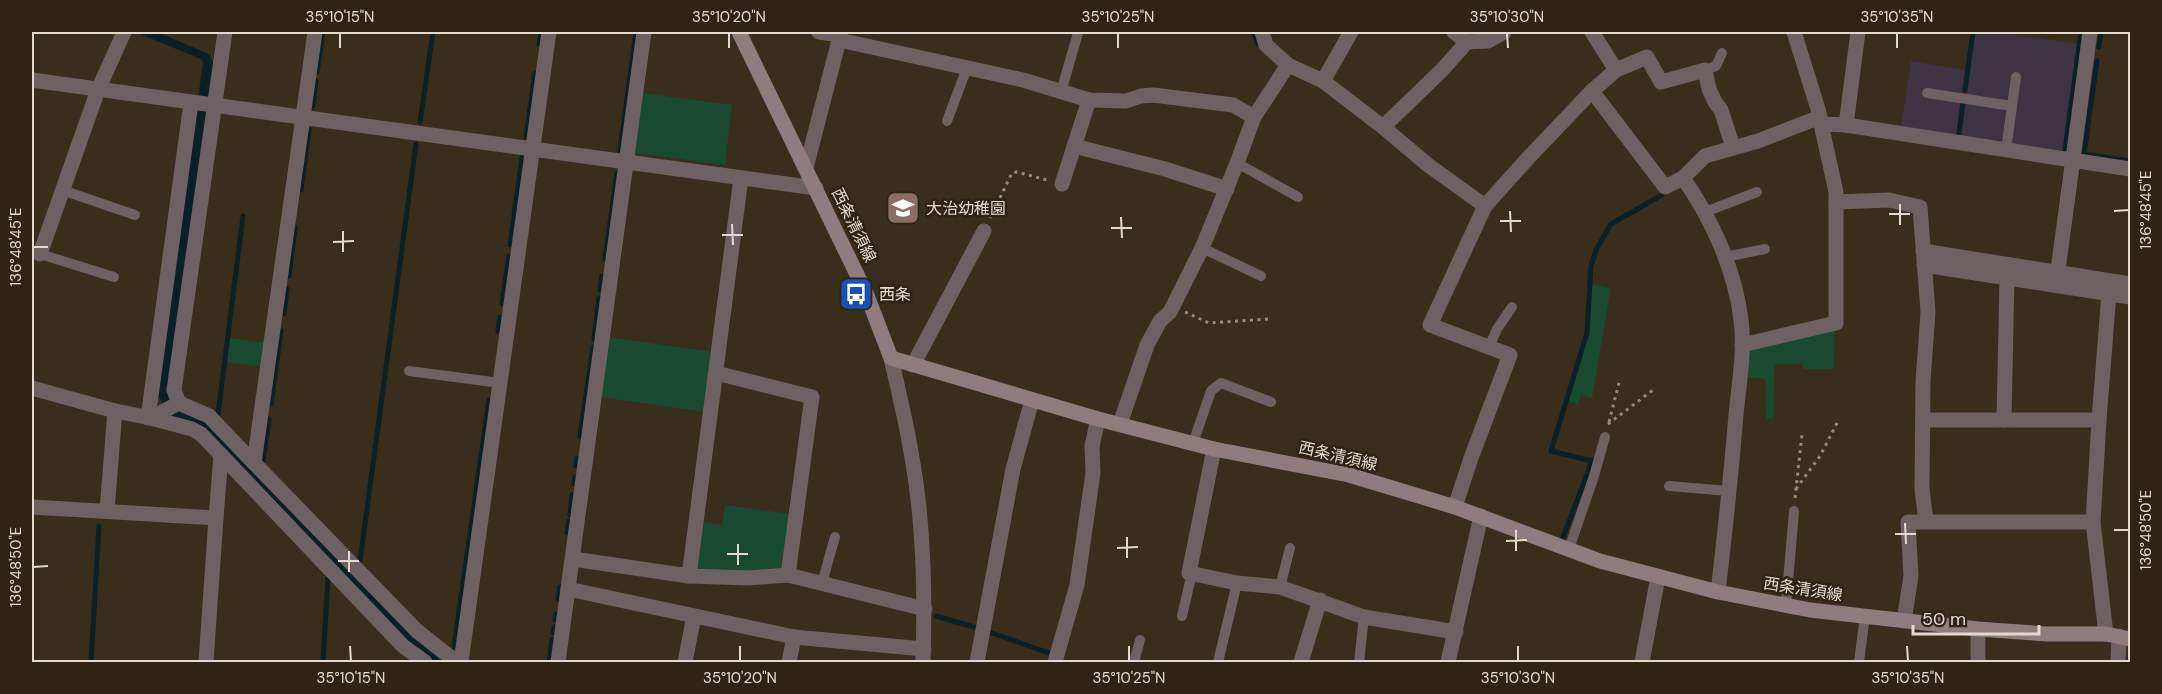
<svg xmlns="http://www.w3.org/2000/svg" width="2162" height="694" viewBox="0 0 2162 694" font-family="'DM Sans','Noto Sans JP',sans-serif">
  <rect width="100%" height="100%" fill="#392d1c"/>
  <g fill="#3d3342">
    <path d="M1975,32H1997L2079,44L2063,151L1960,136Z"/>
    <path d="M1911,61L1965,70L1956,135L1901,127Z"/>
  </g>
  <g fill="#194931">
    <path d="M643,93L732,105L725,165L635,153Z"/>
    <path d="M1592,284L1611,288L1592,398L1581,395L1578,404L1567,401L1588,333Z"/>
    <path d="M1830,328L1835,332L1834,369H1803V364H1775L1773,419H1766L1765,379L1743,377L1746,353L1751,346Z"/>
    <path d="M608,337L713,352L705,412L600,397Z"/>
    <path d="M229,338L266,343L263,367L226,362Z"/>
    <path d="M725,505L790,514L782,570L729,572L697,568L704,522L722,525Z"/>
  </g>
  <path fill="#0a2026" d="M135,32H157L209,54L213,63L168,388L204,419L450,662H431L404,643L205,433L171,418L158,396L203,62L201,59Z"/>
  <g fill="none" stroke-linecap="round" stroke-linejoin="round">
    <g stroke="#0a2026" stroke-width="5">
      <path d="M1253,32L1258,44"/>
      <path d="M539,44L541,32"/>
      <path d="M2099,47L2101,32"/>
      <path d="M2097,61L2084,154L2130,161"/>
      <path d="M317,72L323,32"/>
      <path d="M1965,90L1973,32"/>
      <path d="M313,106L316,81"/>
      <path d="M420,122L433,32"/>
      <path d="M1959,133L1963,103"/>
      <path d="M526,137L535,73"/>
      <path d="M620,150L636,32"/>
      <path d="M2065,150L2081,32"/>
      <path d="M301,190L309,130"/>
      <path d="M510,245L522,158"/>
      <path d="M605,259L617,173"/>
      <path d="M289,276L295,227"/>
      <path d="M600,290L602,276"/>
      <path d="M502,304L509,256"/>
      <path d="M284,314L287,289"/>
      <path d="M498,331L500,317"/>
      <path d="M594,339L599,298"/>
      <path d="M271,404L281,331"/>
      <path d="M218,414L243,216"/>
      <path d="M580,437L593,347"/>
      <path d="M263,461L269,419"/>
      <path d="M576,466L577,458"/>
      <path d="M574,484L575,477"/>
      <path d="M570,515L572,495"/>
      <path d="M567,533L569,521"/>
      <path d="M1562,540L1592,461L1551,451L1587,333L1591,266L1597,248L1611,224L1662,195"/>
      <path d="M360,561L416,144"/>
      <path d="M558,599L560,587"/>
      <path d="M936,616L977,628"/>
      <path d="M555,620L556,614"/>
      <path d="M989,632L1049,653"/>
      <path d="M553,633L554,627"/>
      <path d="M454,648L489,400"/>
      <path d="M91,662L99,526"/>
      <path d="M323,662L328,576"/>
      <path d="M549,662L552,639"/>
    </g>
    <g stroke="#958b7e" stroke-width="3" stroke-dasharray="3 4.5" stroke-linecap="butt">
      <path d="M990,218L1012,173L1017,172L1047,180"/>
      <path d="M1185,312L1209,323L1269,319"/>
      <path d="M1609,422L1620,379"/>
      <path d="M1608,424L1653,390"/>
      <path d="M1796,489L1820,456L1837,423"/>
      <path d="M1795,498L1802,434"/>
    </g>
    <g stroke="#6d6163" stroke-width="10">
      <path d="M1705,70L1716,66L1722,53"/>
      <path d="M1061,92L1078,33"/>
      <path d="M1927,93L2012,106"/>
      <path d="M947,121L967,68"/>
      <path d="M2006,150L2016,77"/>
      <path d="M1237,163L1298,197"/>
      <path d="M62,190L135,215"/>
      <path d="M1705,212L1757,192"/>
      <path d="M1202,248L1261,276"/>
      <path d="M40,254L114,277"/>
      <path d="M1725,257L1765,249"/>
      <path d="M1489,347L1497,329L1512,307"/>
      <path d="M409,371L500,383"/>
      <path d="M1193,443L1211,391L1221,383L1271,402"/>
      <path d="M1669,486L1729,491"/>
      <path d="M1569,549L1594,476L1605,437"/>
      <path d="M822,583L835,537"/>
      <path d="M1280,587L1290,548"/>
      <path d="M1786,605L1794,511"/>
      <path d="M1182,616L1192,573"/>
      <path d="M1134,662L1140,640"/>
      <path d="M1218,662L1237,583"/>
      <path d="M1359,662L1364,617"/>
      <path d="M1859,662L1865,616"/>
    </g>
    <g stroke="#6d6163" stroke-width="15">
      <path d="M225,32L174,390L179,403L209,416L254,463"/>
      <path d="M315,32L254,463L417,631L450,657L462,662"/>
      <path d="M819,32L840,35"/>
      <path d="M1262,32L1266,45L1288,65L1323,81L1383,127L1428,165L1485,206"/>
      <path d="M1454,32L1467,42L1488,41L1504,32"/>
      <path d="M1592,32L1616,70"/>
      <path d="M1794,32L1818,109L1821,124"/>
      <path d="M839,40L1023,80L1089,100L1126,101L1141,96L1153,95L1233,105L1254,117"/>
      <path d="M32,80L816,188"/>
      <path d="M1323,81L1351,32"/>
      <path d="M1592,91L1616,70L1647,57L1661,82L1705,70L1709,89L1715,102L1721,110L1733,147"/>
      <path d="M1846,125L1858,32"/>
      <path d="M1383,127L1442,70L1467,42"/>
      <path d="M1074,146L1165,169L1227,189"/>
      <path d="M806,168L839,40L840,32"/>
      <path d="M1683,178L1705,156L1758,141L1820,117"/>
      <path d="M1062,184L1089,100"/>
      <path d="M1836,202L1889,200L1920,207L1928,312L1923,381L1922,489L1926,521"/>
      <path d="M1923,251L2130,284"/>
      <path d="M40,254L98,90"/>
      <path d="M1924,265L2130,297"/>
      <path d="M2056,285L2090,32"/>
      <path d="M1742,345L1836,323V192L1821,124L1846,125L2130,169"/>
      <path d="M913,365L984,231"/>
      <path d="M716,373L812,397L788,575"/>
      <path d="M32,388L115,411L151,418L179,403"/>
      <path d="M148,418L191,103"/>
      <path d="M151,418L192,429L201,434L403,646L425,662"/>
      <path d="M1923,420H2099"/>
      <path d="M2004,420L2007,277"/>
      <path d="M1120,424L1147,345L1160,321L1170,312L1202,248L1237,163L1254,117L1288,65"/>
      <path d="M1214,449L1189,573L1237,583L1280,587L1364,617L1456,632"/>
      <path d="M32,507L216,518L206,662"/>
      <path d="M1455,507L1471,458L1510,355L1430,325L1485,206L1529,157L1592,91L1665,187L1683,178C1712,219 1735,270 1741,320C1745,351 1739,384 1736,415C1731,475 1725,533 1718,592"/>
      <path d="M107,510L115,411"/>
      <path d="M216,518L221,455"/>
      <path d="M573,559L689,576L748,578L788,575L925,609"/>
      <path d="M689,576L741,178"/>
      <path d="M568,589L794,637L924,649"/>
      <path d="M1904,621L1911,576L1908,522H2093"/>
      <path d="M2106,634L2093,522L2099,420L2109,293"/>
      <path d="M461,662L549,32"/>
      <path d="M558,662L644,32"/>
      <path d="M685,662L694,616"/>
      <path d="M789,662L794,637"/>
      <path d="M977,662L1013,469L1032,400"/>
      <path d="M1055,662L1077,585L1093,473L1092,446L1098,419"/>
      <path d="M1301,662L1320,600"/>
      <path d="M1448,662L1481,516"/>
      <path d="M1642,662L1658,577"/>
      <path d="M1978,662V629"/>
      <path d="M2118,662L2119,636"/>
    </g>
    <g stroke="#6d6163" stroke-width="15">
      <path d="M98,90L124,32"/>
      <path d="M891,358C898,389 906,421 911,452C924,522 925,592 923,662"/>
    </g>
    <path stroke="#8e7c7f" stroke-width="15" d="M739,32L866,293L891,358L1098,419L1214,449L1349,475L1455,507L1600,561L1718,592L1810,610L1978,629L2047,634H2106L2130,639"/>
  </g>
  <path fill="none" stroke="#e2dacf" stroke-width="2" d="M340,33V48M729,33V48M1118,33V48M1507,33L1508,48M1897,33V48M1900,204V225M1510,211L1511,232M2114,211L2129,210M1889,214H1910M1121,217L1122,238M1500,221H1521M732,224L733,245M1111,228H1132M343,231V252M722,235H743M333,242L354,241M33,247H48M1905,523L1906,544M1516,530V551M2114,530H2129M1895,534H1916M1127,537V558M1506,541L1527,540M738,544V565M1117,548L1138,547M349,551V572M727,554H748M338,561H359M33,567L48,566M350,646L351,661M740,646V661M1129,646V661M1518,646V661M1907,646L1908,661"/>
  <defs>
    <symbol id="school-square" viewBox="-11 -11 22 22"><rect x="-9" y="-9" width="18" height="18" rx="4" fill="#8d6e63" stroke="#2f2413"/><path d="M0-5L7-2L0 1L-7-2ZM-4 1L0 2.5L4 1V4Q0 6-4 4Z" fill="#fff"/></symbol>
    <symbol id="bus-square" viewBox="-11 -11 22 22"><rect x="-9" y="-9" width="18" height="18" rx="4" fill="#1a4fb4" stroke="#2f2413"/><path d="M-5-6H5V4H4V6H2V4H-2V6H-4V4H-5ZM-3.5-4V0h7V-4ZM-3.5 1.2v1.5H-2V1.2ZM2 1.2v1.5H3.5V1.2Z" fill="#fff"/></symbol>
  </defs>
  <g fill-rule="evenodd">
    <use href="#school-square" x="884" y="189" width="38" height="38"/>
    <use href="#bus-square" x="837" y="275" width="38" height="38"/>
  </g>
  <g text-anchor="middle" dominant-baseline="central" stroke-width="5" stroke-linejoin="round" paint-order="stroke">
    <g font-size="16" fill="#e2dacf" stroke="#2f2413" text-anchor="start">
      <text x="926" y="208">大治幼稚園</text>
      <text x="879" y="294">西条</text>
    </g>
    <g font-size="16" fill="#e2dacf" stroke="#2f2413">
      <text transform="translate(854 225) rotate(64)">西条清須線</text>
      <text transform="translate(1338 456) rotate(13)">西条清須線</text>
      <text transform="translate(1803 589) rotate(9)">西条清須線</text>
    </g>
  </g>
  <rect width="2162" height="694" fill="none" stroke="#2f2413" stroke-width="66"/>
  <path d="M1913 625v9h126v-9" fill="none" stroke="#e2dacf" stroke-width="3"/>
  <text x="1922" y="625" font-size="18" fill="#e2dacf" stroke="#2f2413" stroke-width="4.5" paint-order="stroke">50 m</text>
  <rect x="33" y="33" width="2096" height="628" fill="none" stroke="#e2dacf" stroke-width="2"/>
  <g font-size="15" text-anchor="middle" fill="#e2dacf">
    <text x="340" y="22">35°10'15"N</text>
    <text x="729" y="22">35°10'20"N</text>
    <text x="1118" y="22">35°10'25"N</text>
    <text x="1507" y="22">35°10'30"N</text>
    <text x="1897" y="22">35°10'35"N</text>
    <text transform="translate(2146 210) rotate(-90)" y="5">136°48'45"E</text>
    <text transform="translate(16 247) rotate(-90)" y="5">136°48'45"E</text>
    <text transform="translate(2146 530) rotate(-90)" y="5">136°48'50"E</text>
    <text transform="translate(16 567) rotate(-90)" y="5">136°48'50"E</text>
    <text x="351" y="683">35°10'15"N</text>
    <text x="740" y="683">35°10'20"N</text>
    <text x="1129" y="683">35°10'25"N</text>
    <text x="1518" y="683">35°10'30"N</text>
    <text x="1908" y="683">35°10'35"N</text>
  </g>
</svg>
